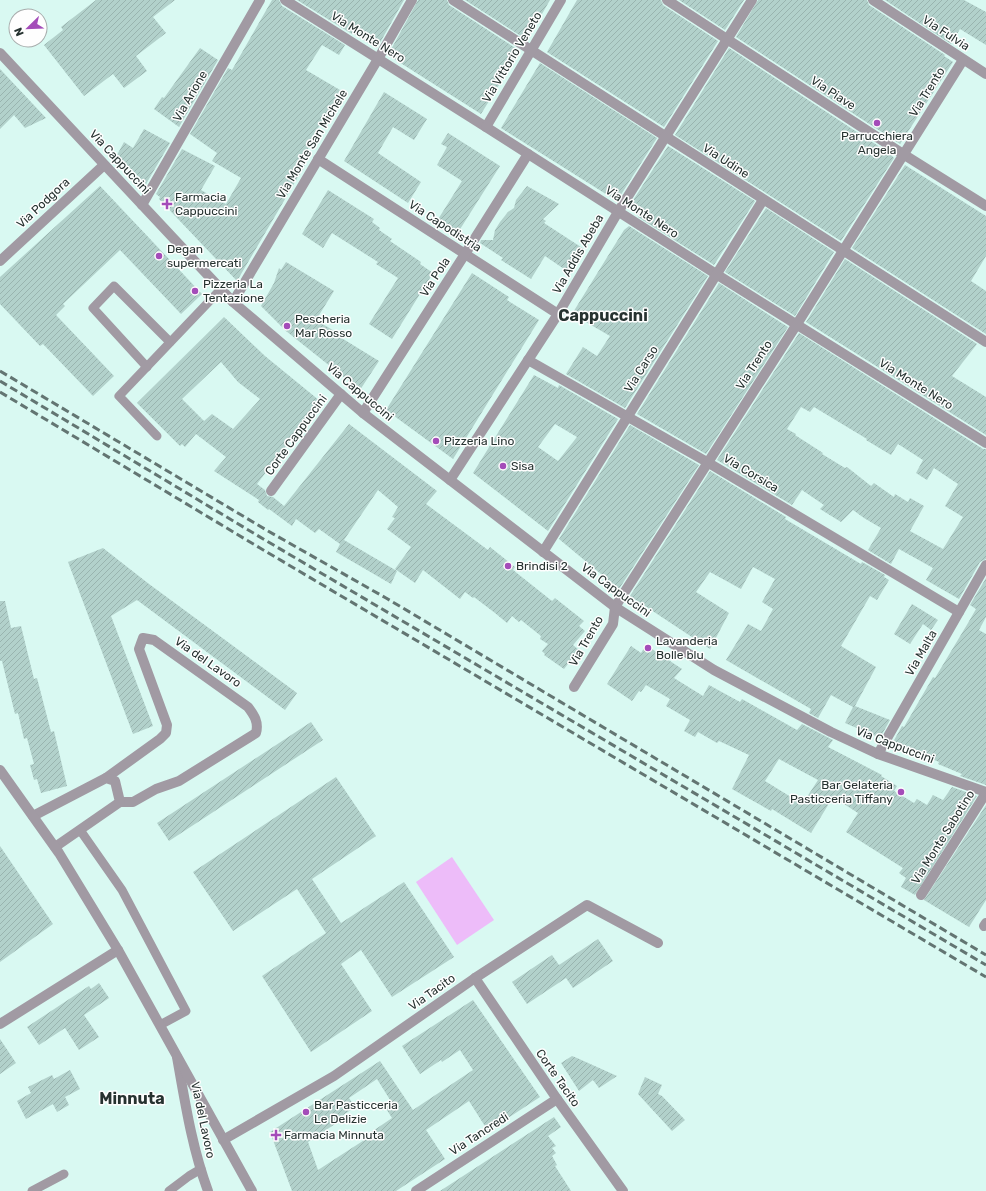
<svg xmlns="http://www.w3.org/2000/svg" width="986" height="1191" viewBox="0 0 986 1191" font-family="Rubik,sans-serif">
  <defs>
    <pattern id="building-hatch" width="6" height="6" patternUnits="userSpaceOnUse"><rect width="6" height="6" fill="#b2d1cb"/><path d="M-1 1l2-2M0 6l6-6M5 7l2-2" fill="none" stroke="#99b4af"/></pattern>
  </defs>
  <rect width="100%" height="100%" fill="#d9f9f2"/>
  <path fill="#edbcf9" d="M452,857L494,920L457,945L416,882Z"/>
  <g fill="url(#building-hatch)" fill-rule="evenodd">
    <path d="M96,0H175L153,17L166,33L136,56L147,71L124,88L113,74L84,96L44,45L63,30L61,27Z"/>
    <path d="M272,0H279L282,6L345,45L339,55L322,45L306,70L340,90L335,99L336,100L330,111L329,110L307,146L309,147L301,162L305,165L237,281L159,199L160,197L156,194L182,149L215,166L201,190L226,204L241,178L212,161L217,153L190,134L228,68L232,70Z"/>
    <path d="M297,0H404L377,48L352,33V34Z"/>
    <path d="M418,0H447L449,5L520,51L481,114L388,55Z"/>
    <path d="M465,0H550L527,40Z"/>
    <path d="M577,0H661L663,5L718,41L664,127L547,52Z"/>
    <path d="M679,0H744L725,30Z"/>
    <path d="M758,0H867L869,5L945,55L944,56L953,62L900,144L736,37Z"/>
    <path d="M885,0H964L986,12V45L960,29L951,44Z"/>
    <path d="M200,48L218,60L179,127L154,109L162,97L164,98Z"/>
    <path d="M729,48L892,155V156L894,158L841,241L675,135Z"/>
    <path d="M540,63L657,138L617,201L501,128Z"/>
    <path d="M0,69L46,118L25,128L14,115L0,129Z"/>
    <path d="M384,92L427,119L414,140L393,127L378,153L421,182L408,203L344,161Z"/>
    <path d="M144,129L170,143L146,184L117,155L124,142L133,148Z"/>
    <path d="M448,133L500,166L457,234L437,221L462,181L437,165L447,147L441,144Z"/>
    <path d="M668,146L755,201L714,265L638,217L639,215L628,208Z"/>
    <path d="M905,165L986,216V256L971,281L986,291V334L852,248Z"/>
    <path d="M100,186L202,294L181,314L120,250L63,304L65,306L56,315L114,376L93,396L43,344L40,346L0,304V277Z"/>
    <path d="M527,186L559,204L543,219L546,221L544,223L584,249L574,266L570,264L567,271L545,256L531,279L501,260L503,258L480,243L481,240H493L495,230L500,222L508,212L514,208L516,200Z"/>
    <path d="M328,190L374,219L372,222L380,228L379,230L392,239L390,241L421,262L420,264L433,273L392,339L369,324L398,278L376,264L378,262L332,233L323,248L302,234Z"/>
    <path d="M766,208L834,252L795,316L725,272Z"/>
    <path d="M629,226L708,276L625,408L566,374L583,347L597,356L610,336L572,314L624,230Z"/>
    <path d="M845,259L977,344L952,376L986,397V435L806,322Z"/>
    <path d="M286,262L334,291L316,320L336,332L335,334L379,361L360,390L286,331L261,306L274,283L279,268L281,270Z"/>
    <path d="M472,273L509,297L507,300L539,320L453,459L386,410Z"/>
    <path d="M719,283L788,327L706,454L637,414Z"/>
    <path d="M224,317L265,356L320,401L257,484L265,490L267,496L273,497L284,506L349,424L437,491L426,504L488,550L490,547L515,567L513,570L552,601L555,598L584,621L579,626L585,631L573,645L579,650L564,669L544,655L545,654L542,651L548,644L540,639L541,636L521,620L519,622L512,616L507,623L495,613L474,597L473,598L465,592L460,599L423,570L415,583L395,569L411,547L387,529L395,518L392,517L398,507L378,490L344,540L397,571L391,584L336,552L340,544L319,529L315,533L296,519L292,526L269,509L268,510L258,502L259,500L214,471L226,457L196,434L185,447L182,444L180,446L137,403ZM221,362L238,382L260,399L233,429L212,414L204,421L182,399Z"/>
    <path d="M799,333L983,449H986V559L980,562L959,599L926,580L933,568L899,549L891,564L868,550L881,528L864,518L853,510L841,522L820,509L824,505L802,490L792,505L717,460ZM801,407L810,412L814,407L867,439L866,440L891,455L898,444L923,460L916,473L927,480L934,468L958,484L945,506L963,517L943,549L910,531L924,506L910,498L908,502L895,494L894,497L874,483L871,486L847,467L845,468L822,454L823,453L795,435L796,434L787,429Z"/>
    <path d="M534,375L558,388L559,385L618,419L548,531L473,473ZM555,424L577,437L558,461L538,447Z"/>
    <path d="M630,425L699,465L619,589L559,539Z"/>
    <path d="M710,471L786,517L785,519L861,564L862,562L885,575L884,577L889,580L877,600L870,596L841,646L876,667L855,706L890,720L880,738L845,723L853,707L831,695L818,718L809,713L811,709L726,660L748,624L761,631L773,609L762,602L775,579L753,567L741,589L710,572L696,592L729,613L710,649L630,596Z"/>
    <path d="M103,548L149,584L297,693L285,710L137,600L111,616L153,726L133,734L68,562Z"/>
    <path d="M986,578V617L979,630L986,634V785L960,776L962,774L938,764L939,762L893,742L902,726L904,727L933,677L935,678L968,623L976,609L970,605Z"/>
    <path d="M0,601H5L11,628L21,626L34,679L37,678L51,732L54,731L67,786L41,793L37,779L34,780L30,765L34,764L27,738L24,739L18,713L15,714L2,661H0Z"/>
    <path d="M912,604L938,620L931,630L923,624L910,644L894,634Z"/>
    <path d="M646,645L682,669L674,678L703,696L709,685L740,702L742,699L797,730L802,724L833,740L828,747L882,775L881,776L897,786L894,791L914,803L917,799L927,805L933,795L943,800L952,787L977,796L915,895L901,887L906,878L899,873L903,868L846,832L858,813L833,797L811,833L772,809L771,811L732,789L749,755L719,741L717,743L698,732L695,737L684,731L690,720L666,706L670,699L646,685L641,692L639,691L632,701L607,684L631,646L641,653ZM779,759L818,780L805,800L802,798L799,802L765,781Z"/>
    <path d="M311,722L323,740L169,841L157,823Z"/>
    <path d="M336,777L376,836L312,879L341,923L404,882L454,957L392,997L361,950L341,964L372,1011L311,1052L262,976L326,933L297,889L233,931L193,872Z"/>
    <path d="M986,805V900L969,927L924,900Z"/>
    <path d="M0,846L53,924L0,962Z"/>
    <path d="M598,939L613,961L573,988L566,978L527,1004L512,982L552,955L559,965Z"/>
    <path d="M99,983L109,998L84,1015L99,1037L79,1050L65,1028L39,1045L27,1027L89,986L91,989Z"/>
    <path d="M473,1000L540,1097L488,1131L469,1101L426,1130L445,1159L396,1191H292L270,1132L380,1061L413,1110L473,1070L460,1050L442,1062L441,1060L420,1074L402,1046ZM377,1079L392,1103L385,1107L392,1118L370,1133L372,1135L318,1170L308,1142L338,1122L336,1120L355,1107L349,1098Z"/>
    <path d="M0,1039L16,1063L0,1074Z"/>
    <path d="M572,1056L577,1058L617,1076L599,1088L593,1080L579,1091L561,1063Z"/>
    <path d="M70,1070L80,1089L65,1097L69,1105L57,1112L53,1104L26,1119L17,1101L31,1093L28,1087L52,1075L54,1079Z"/>
    <path d="M645,1077L662,1085L658,1094L662,1096L685,1120L672,1131L638,1094Z"/>
    <path d="M554,1117L561,1127L548,1136L556,1146L552,1148L556,1153L552,1156L557,1165L555,1166L571,1191H440Z"/>
  </g>
  <g fill="none" stroke-linecap="round" stroke-linejoin="round">
    <g stroke="#a19aa3" stroke-width="9">
      <path d="M147,367L93,308L114,286L170,342"/>
      <path d="M157,436L119,396L221,289"/>
      <path d="M80,830L122,890L186,1011L160,1025"/>
      <path d="M32,1191L64,1174"/>
      <path d="M169,1191L189,1176L201,1169"/>
    </g>
    <g stroke="#a19aa3" stroke-width="10">
      <path d="M285,0L486,127L716,274L986,443"/>
      <path d="M453,0L986,342"/>
      <path d="M667,0L903,154L986,206"/>
      <path d="M873,0L986,74"/>
      <path d="M486,127L561,0"/>
      <path d="M318,159L558,314"/>
      <path d="M142,205L260,0"/>
      <path d="M0,261L104,165"/>
      <path d="M233,302L378,59L412,0"/>
      <path d="M528,360L707,462L959,612"/>
      <path d="M363,413L465,254L528,154"/>
      <path d="M450,480L558,314L618,212L752,0"/>
      <path d="M271,491L341,394"/>
      <path d="M543,552L763,200"/>
      <path d="M574,687L613,624L615,607L797,324L963,60"/>
      <path d="M878,754L986,565"/>
      <path d="M106,778L160,739L166,733L167,725L139,649L143,638L154,640L248,707C254,715 259,722 256,733L179,781L156,789L133,802H120"/>
      <path d="M33,816L106,778L115,781L120,802L55,847"/>
      <path d="M921,895L986,793"/>
      <path d="M984,926L986,923"/>
      <path d="M475,978L557,1099L623,1191"/>
      <path d="M0,1024L118,950"/>
      <path d="M177,1057C185,1102 192,1148 208,1191"/>
      <path d="M223,1140L334,1076L475,978L587,905L658,943"/>
      <path d="M416,1191L557,1099"/>
    </g>
    <g stroke="#a19aa3" stroke-width="10">
      <path d="M0,53L233,302L363,413L615,607L714,670L831,732L878,754L986,792"/>
      <path d="M0,770L59,853L118,950L252,1191"/>
    </g>
    <g stroke="#637572" stroke-width="3" stroke-dasharray="8 4" stroke-linecap="butt">
      <path d="M0,371L268,531L386,598L986,955"/>
      <path d="M0,381L265,540L986,965"/>
      <path d="M0,392L260,548L986,977"/>
    </g>
  </g>
  <g fill="#a44cb9" stroke="#fefefe" stroke-width="1.5">
    <circle cx="877" cy="123" r="4"/>
    <path d="M165 198h4v4h4v4h-4v4h-4v-4h-4v-4h4z"/>
    <circle cx="159" cy="256" r="4"/>
    <circle cx="195" cy="291" r="4"/>
    <circle cx="287" cy="326" r="4"/>
    <circle cx="436" cy="441" r="4"/>
    <circle cx="503" cy="466" r="4"/>
    <circle cx="508" cy="566" r="4"/>
    <circle cx="648" cy="648" r="4"/>
    <circle cx="901" cy="792" r="4"/>
    <circle cx="306" cy="1112" r="4"/>
    <path d="M274 1129h4v4h4v4h-4v4h-4v-4h-4v-4h4z"/>
  </g>
  <g text-anchor="middle" dominant-baseline="central" stroke-width="3" stroke-linejoin="round" paint-order="stroke">
    <g font-size="12" fill="#263230" stroke="#fefefe">
      <text transform="translate(946 33) rotate(33)">Via Fulvia</text>
      <text transform="translate(368 37) rotate(32)">Via Monte Nero</text>
      <text transform="translate(512 57) rotate(-59)">Via Vittorio Veneto</text>
      <text transform="translate(927 92) rotate(-58)">Via Trento</text>
      <text transform="translate(833 93) rotate(33)">Via Piave</text>
      <text transform="translate(190 96) rotate(-60)">Via Arione</text>
      <text transform="translate(312 144) rotate(-59)">Via Monte San Michele</text>
      <text transform="translate(726 161) rotate(33)">Via Udine</text>
      <text transform="translate(120 162) rotate(47)">Via Cappuccini</text>
      <text transform="translate(43 203) rotate(-43)">Via Podgora</text>
      <text transform="translate(642 212) rotate(33)">Via Monte Nero</text>
      <text transform="translate(445 226) rotate(33)">Via Capodistria</text>
      <text transform="translate(578 254) rotate(-60)">Via Addis Abeba</text>
      <text transform="translate(435 277) rotate(-57)">Via Pola</text>
      <text transform="translate(754 365) rotate(-57)">Via Trento</text>
      <text transform="translate(641 369) rotate(-58)">Via Carso</text>
      <text transform="translate(916 384) rotate(32)">Via Monte Nero</text>
      <text transform="translate(360 392) rotate(40)">Via Cappuccini</text>
      <text transform="translate(296 435) rotate(-54)">Corte Cappuccini</text>
      <text transform="translate(751 473) rotate(31)">Via Corsica</text>
      <text transform="translate(616 590) rotate(36)">Via Cappuccini</text>
      <text transform="translate(586 641) rotate(-60)">Via Trento</text>
      <text transform="translate(921 653) rotate(-60)">Via Malta</text>
      <text transform="translate(208 662) rotate(35)">Via del Lavoro</text>
      <text transform="translate(895 745) rotate(21)">Via Cappuccini</text>
      <text transform="translate(943 837) rotate(-58)">Via Monte Sabotino</text>
      <text transform="translate(432 992) rotate(-35)">Via Tacito</text>
      <text transform="translate(558 1078) rotate(55)">Corte Tacito</text>
      <text transform="translate(203 1120) rotate(78)">Via del Lavoro</text>
      <text transform="translate(479 1134) rotate(-33)">Via Tancredi</text>
    </g>
    <g font-size="12" fill="#263230" stroke="#fefefe" text-anchor="start">
      <text x="877" y="136" text-anchor="middle">Parrucchiera<tspan x="877" dy="14">Angela</tspan></text>
      <text x="175" y="197">Farmacia<tspan x="175" dy="14">Cappuccini</tspan></text>
      <text x="167" y="249">Degan<tspan x="167" dy="14">supermercati</tspan></text>
      <text x="203" y="284">Pizzeria La<tspan x="203" dy="14">Tentazione</tspan></text>
      <text x="295" y="319">Pescheria<tspan x="295" dy="14">Mar Rosso</tspan></text>
      <text x="444" y="441">Pizzeria Lino</text>
      <text x="511" y="466">Sisa</text>
      <text x="516" y="566">Brindisi 2</text>
      <text x="656" y="641">Lavanderia<tspan x="656" dy="14">Bolle blu</tspan></text>
      <text x="893" y="785" text-anchor="end">Bar Gelateria<tspan x="893" dy="14">Pasticceria Tiffany</tspan></text>
      <text x="314" y="1105">Bar Pasticceria<tspan x="314" dy="14">Le Delizie</tspan></text>
      <text x="284" y="1135">Farmacia Minnuta</text>
    </g>
    <g font-size="16" font-weight="bold" fill="#263230" stroke="#fefefe">
      <text x="603" y="315">Cappuccini</text>
      <text x="132" y="1098">Minnuta</text>
    </g>
  </g>
  <g transform="translate(28 28) rotate(247)"><circle r="19" fill="#fefefe" stroke="#a8acac"/>
  <path d="M0-3L7 15L0 10L-7 15Z" fill="#a44cb9"/>
  <text y="-6" font-size="11" font-weight="bold" text-anchor="middle" fill="#263230">N</text>
  </g>
</svg>
